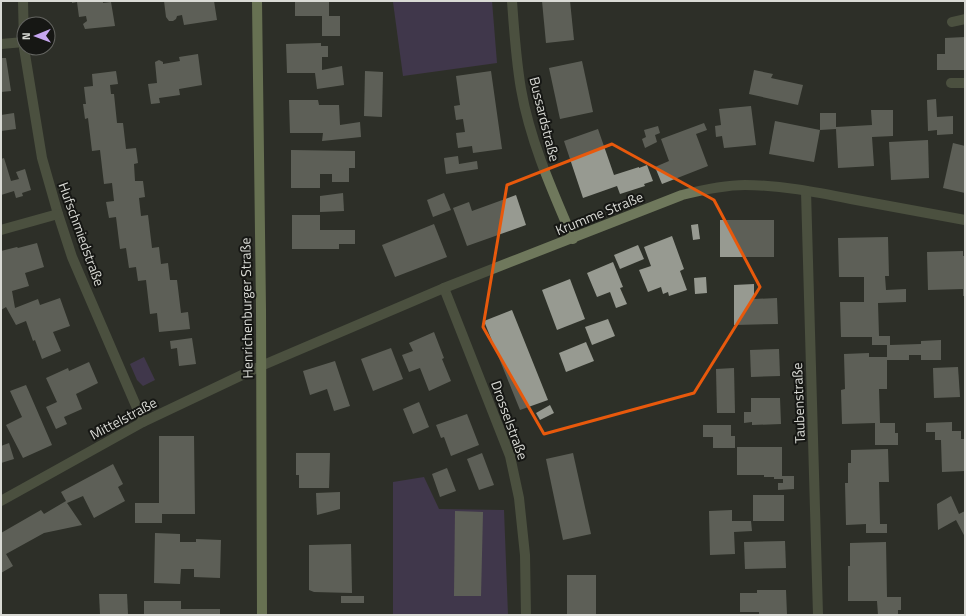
<svg xmlns="http://www.w3.org/2000/svg" width="966" height="616" viewBox="0 0 966 616" font-family="'Titillium Web',sans-serif">
  <rect width="100%" height="100%" fill="#2d3028"/>
  <g fill="#584075">
    <path d="M420,1H492L497,63L403,76L393,2Z"/>
    <path d="M144,357L155,380L143,386L137,380L130,364Z"/>
    <path d="M424,477L439,509L504,510L508,615H393V482Z"/>
  </g>
  <g fill="#979a91">
    <path d="M72,1H103V3L111,2L115,26L85,29L83,24L87,21L86,16L79,17L77,2L72,3Z"/>
    <path d="M164,1H214L217,20L184,25L182,15L177,16L176,19L173,21H169L166,17Z"/>
    <path d="M295,1H329V16H340V36H322V16H295Z"/>
    <path d="M542,1H570L574,40L546,43Z"/>
    <path d="M965,37V70H937V54H945V38Z"/>
    <path d="M321,43V46H328V57H322V70L342,66L344,85L317,89L315,73H287L286,44Z"/>
    <path d="M198,54L202,85L179,89L180,95L159,98L160,103L151,104L148,84L157,83L155,62L159,60L163,62V64L180,61L179,57Z"/>
    <path d="M1,58H6L11,91L1,92Z"/>
    <path d="M582,61L593,112L560,119L549,68Z"/>
    <path d="M754,70L773,74L771,78L803,85L798,105L749,94Z"/>
    <path d="M116,71L118,84L110,85L111,94H114L117,123H123L126,149L136,148L138,163L134,164L135,181H143L145,197L139,198L141,216L148,215L152,248L159,247L161,264L168,263L170,280H177L181,313L188,312L190,329L159,332L157,313L150,314L146,280L138,281L136,267L129,268L126,248L120,249L116,217L109,218L106,202L114,201L112,183L104,184L100,150L92,151L88,118L85,119L83,104H86L84,87L93,86L92,74Z"/>
    <path d="M365,71L383,72L382,117L364,116Z"/>
    <path d="M491,71L502,149L473,153L472,146L458,148L456,133L465,132L463,119L456,120L454,106L460,105L456,76Z"/>
    <path d="M936,99L937,117L953,116V134L937,135V130L928,131L927,100Z"/>
    <path d="M289,100H318L319,105H339L340,125L360,122L361,137L322,141L323,133H290Z"/>
    <path d="M751,106L756,145L724,148L722,136L716,137L715,126L721,125L719,109Z"/>
    <path d="M871,110H893V136L872,137L874,166L838,168L836,129L820,130V113H836V127L872,125Z"/>
    <path d="M14,113L16,129L1,131V115Z"/>
    <path d="M775,121L820,130L814,162L769,154Z"/>
    <path d="M704,123L707,130L696,134L708,166L662,184L655,167L669,161L661,139Z"/>
    <path d="M658,126L660,133L655,135L657,142L645,148L642,139L646,137L644,130Z"/>
    <path d="M598,129L614,175L639,167V168L647,165L653,181L644,184L645,186L620,194L617,186L583,198L564,141Z"/>
    <path d="M928,140L929,178L891,180L889,142Z"/>
    <path d="M953,143L965,146V193L943,188Z"/>
    <path d="M291,150L355,151V168H349V182H332V174H320V188H291Z"/>
    <path d="M458,156L459,164L477,161L478,169L446,174L444,158Z"/>
    <path d="M4,158L11,181L19,179L16,172L25,169L31,190L22,193L23,196L16,198L14,191L1,195V159Z"/>
    <path d="M343,193L344,211L320,212V196Z"/>
    <path d="M444,193L451,210L433,217L427,200Z"/>
    <path d="M516,195L526,225L467,246L453,208L469,202L472,211Z"/>
    <path d="M292,215H320V230H355V244H339V249H292Z"/>
    <rect x="720" y="220" width="54" height="37"/>
    <path d="M434,224L447,257L395,277L382,245Z"/>
    <path d="M698,224L700,239L693,240L691,225Z"/>
    <path d="M672,236L684,269L680,271L687,290L669,296L668,292L663,294L661,287L648,292L639,270L651,266L644,247Z"/>
    <path d="M888,237L889,276H885L886,290L906,289V302L878,303L879,336H890V345L921,344V341L941,340V360H921V355H909V360H887V389H879L880,423H895V433H898V445H875V423L842,424L841,390L845,389L844,354L869,353V357H887V345H872V337H841L840,302H864V277H839L838,238Z"/>
    <path d="M37,243L44,267L25,273L29,286L12,291L15,308L38,299L40,305L60,298L70,326L53,332L61,351L42,359L35,340L33,341L26,321L16,325L6,307L1,310V251L17,247L18,248Z"/>
    <path d="M638,245L644,259L620,269L614,255Z"/>
    <path d="M963,251V256H965V296H963V289L928,290L927,252Z"/>
    <path d="M613,262L623,287L620,288L627,304L616,308L610,292L597,297L587,273Z"/>
    <path d="M706,277L707,293L695,294L694,278Z"/>
    <path d="M570,279L585,319L557,330L542,290Z"/>
    <path d="M754,284V299L777,298L778,324L734,325V285Z"/>
    <path d="M512,310L548,400L520,410L484,321Z"/>
    <path d="M608,319L615,336L592,345L585,327Z"/>
    <path d="M434,332L444,358L442,359L451,381L429,391L420,368L409,372L402,355L413,351L409,343Z"/>
    <path d="M192,338L196,364L179,366L177,348L171,349L170,341Z"/>
    <path d="M586,342L594,361L566,372L559,353Z"/>
    <path d="M391,348L403,379L373,391L361,359Z"/>
    <path d="M779,349L780,376L751,377L750,350Z"/>
    <path d="M335,361L350,406L334,411L327,389L310,395L303,371Z"/>
    <path d="M89,362L98,383L76,394L82,409L64,417L67,424L56,429L46,407L57,402L46,378L68,368L69,371Z"/>
    <path d="M958,367L960,397L934,398L933,368Z"/>
    <path d="M734,368L735,413H717L716,369Z"/>
    <path d="M26,385L52,445L23,458L6,425L22,417L10,391Z"/>
    <path d="M751,398H780L781,424L752,425V422L744,423V412H751Z"/>
    <path d="M419,402L429,427L413,434L403,409Z"/>
    <path d="M550,405L554,413L540,420L536,413Z"/>
    <path d="M467,414L479,445L451,456L444,437L441,438L436,425Z"/>
    <path d="M952,422V431H961V439H965V471L942,472L941,440H935V432H926V423Z"/>
    <path d="M703,425H731V436H735V448H713V437H703Z"/>
    <path d="M159,436H194L195,514H162V523H135V503H159Z"/>
    <path d="M9,443L14,459L1,463V446Z"/>
    <path d="M737,447H782V476H794V489L778,490V483H783V479H774V477H764V475H737Z"/>
    <path d="M888,449L889,482H879L880,524H887V533H866V524L846,525L845,483H848V463H851V450Z"/>
    <path d="M296,453H330L329,488H299V475H296Z"/>
    <path d="M482,453L494,485L479,490L467,459Z"/>
    <path d="M573,453L591,534L563,540L546,459Z"/>
    <path d="M113,464L123,484L118,487L125,501L94,518L83,496L67,503L82,525L44,533L6,554L13,566L1,573V533L41,510L44,514L66,501L61,492Z"/>
    <path d="M447,468L456,491L440,497L432,474Z"/>
    <path d="M340,492V509L317,515L316,493Z"/>
    <rect x="753" y="495" width="31" height="26"/>
    <path d="M951,496L959,514L965,511V537L956,520L938,530L937,504Z"/>
    <path d="M732,510V521H751L752,531L734,532L735,554L710,555L709,511Z"/>
    <path d="M455,511L483,512L481,596H454Z"/>
    <path d="M155,533L180,534V542H196V539L221,540L220,578L194,577V569H181L180,584L154,583Z"/>
    <path d="M785,541L786,568L745,569L744,542Z"/>
    <path d="M886,542L887,597H901V610H898V615H878L877,601H848V566H850V543Z"/>
    <path d="M351,544L352,593L314,592L309,590V545Z"/>
    <rect x="567" y="575" width="29" height="40"/>
    <path d="M757,590H786L787,615H759V612H740V593H757Z"/>
    <path d="M99,594H127L128,614H100Z"/>
    <rect x="341" y="596" width="23" height="7"/>
    <path d="M144,601H181V609H220V615H144Z"/>
  </g>
  <g fill="none" stroke-linecap="round" stroke-linejoin="round">
    <g stroke="#6f785c" stroke-width="10">
      <path d="M23,1L24,44"/>
      <path d="M512,1C514,30 516,60 521,89C530,141 552,190 573,239"/>
      <path d="M952,22L965,19"/>
      <path d="M1,44L24,42"/>
      <path d="M24,48L42,158L58,214L72,257L143,422"/>
      <path d="M951,83H965"/>
      <path d="M806,191L818,615"/>
      <path d="M1,230L58,214"/>
      <path d="M444,288L510,456L519,498L525,555L526,615"/>
      <path d="M1,501L143,422L261,366L444,288L682,195C702,190 724,185 745,185C780,185 816,192 851,199C889,206 927,213 965,220"/>
    </g>
    <path stroke="#aec086" stroke-width="10" d="M257,1L261,309L262,615"/>
  </g>
  <path d="M0 0H966V616H0ZM612,144L714,200L760,287L694,393L544,434L483,327L507,185Z" fill="#2d3028" fill-opacity=".55" fill-rule="evenodd"/>
  <path fill="none" stroke="#e8590c" stroke-width="3" stroke-linejoin="round" d="M612,144L714,200L760,287L694,393L544,434L483,327L507,185Z"/>
  <g text-anchor="middle" dominant-baseline="central" stroke-width="4" stroke-linejoin="round" paint-order="stroke">
    <g font-size="14" fill="#d9dad5" stroke="#161714">
      <text transform="translate(545 119) rotate(76)">Bussardstraße</text>
      <text transform="translate(599 213) rotate(-22)">Krumme Straße</text>
      <text transform="translate(82 234) rotate(70)">Hufschmiedstraße</text>
      <text transform="translate(246 308) rotate(-91)">Henrichenburger Straße</text>
      <text transform="translate(798 403) rotate(-92)">Taubenstraße</text>
      <text transform="translate(123 418) rotate(-28)">Mittelstraße</text>
      <text transform="translate(510 420) rotate(70)">Drosselstraße</text>
    </g>
  </g>
  <rect width="966" height="616" fill="none" stroke="#d9dad5" stroke-width="4"/>
  <g transform="translate(36 36) rotate(269)"><circle r="19" fill="#161714" stroke="#646561"/>
  <path d="M0-3L7 15L0 10L-7 15Z" fill="#c6a6f0"/>
  <text y="-6" font-size="11" font-weight="bold" text-anchor="middle" fill="#d9dad5">N</text>
  </g>
</svg>
